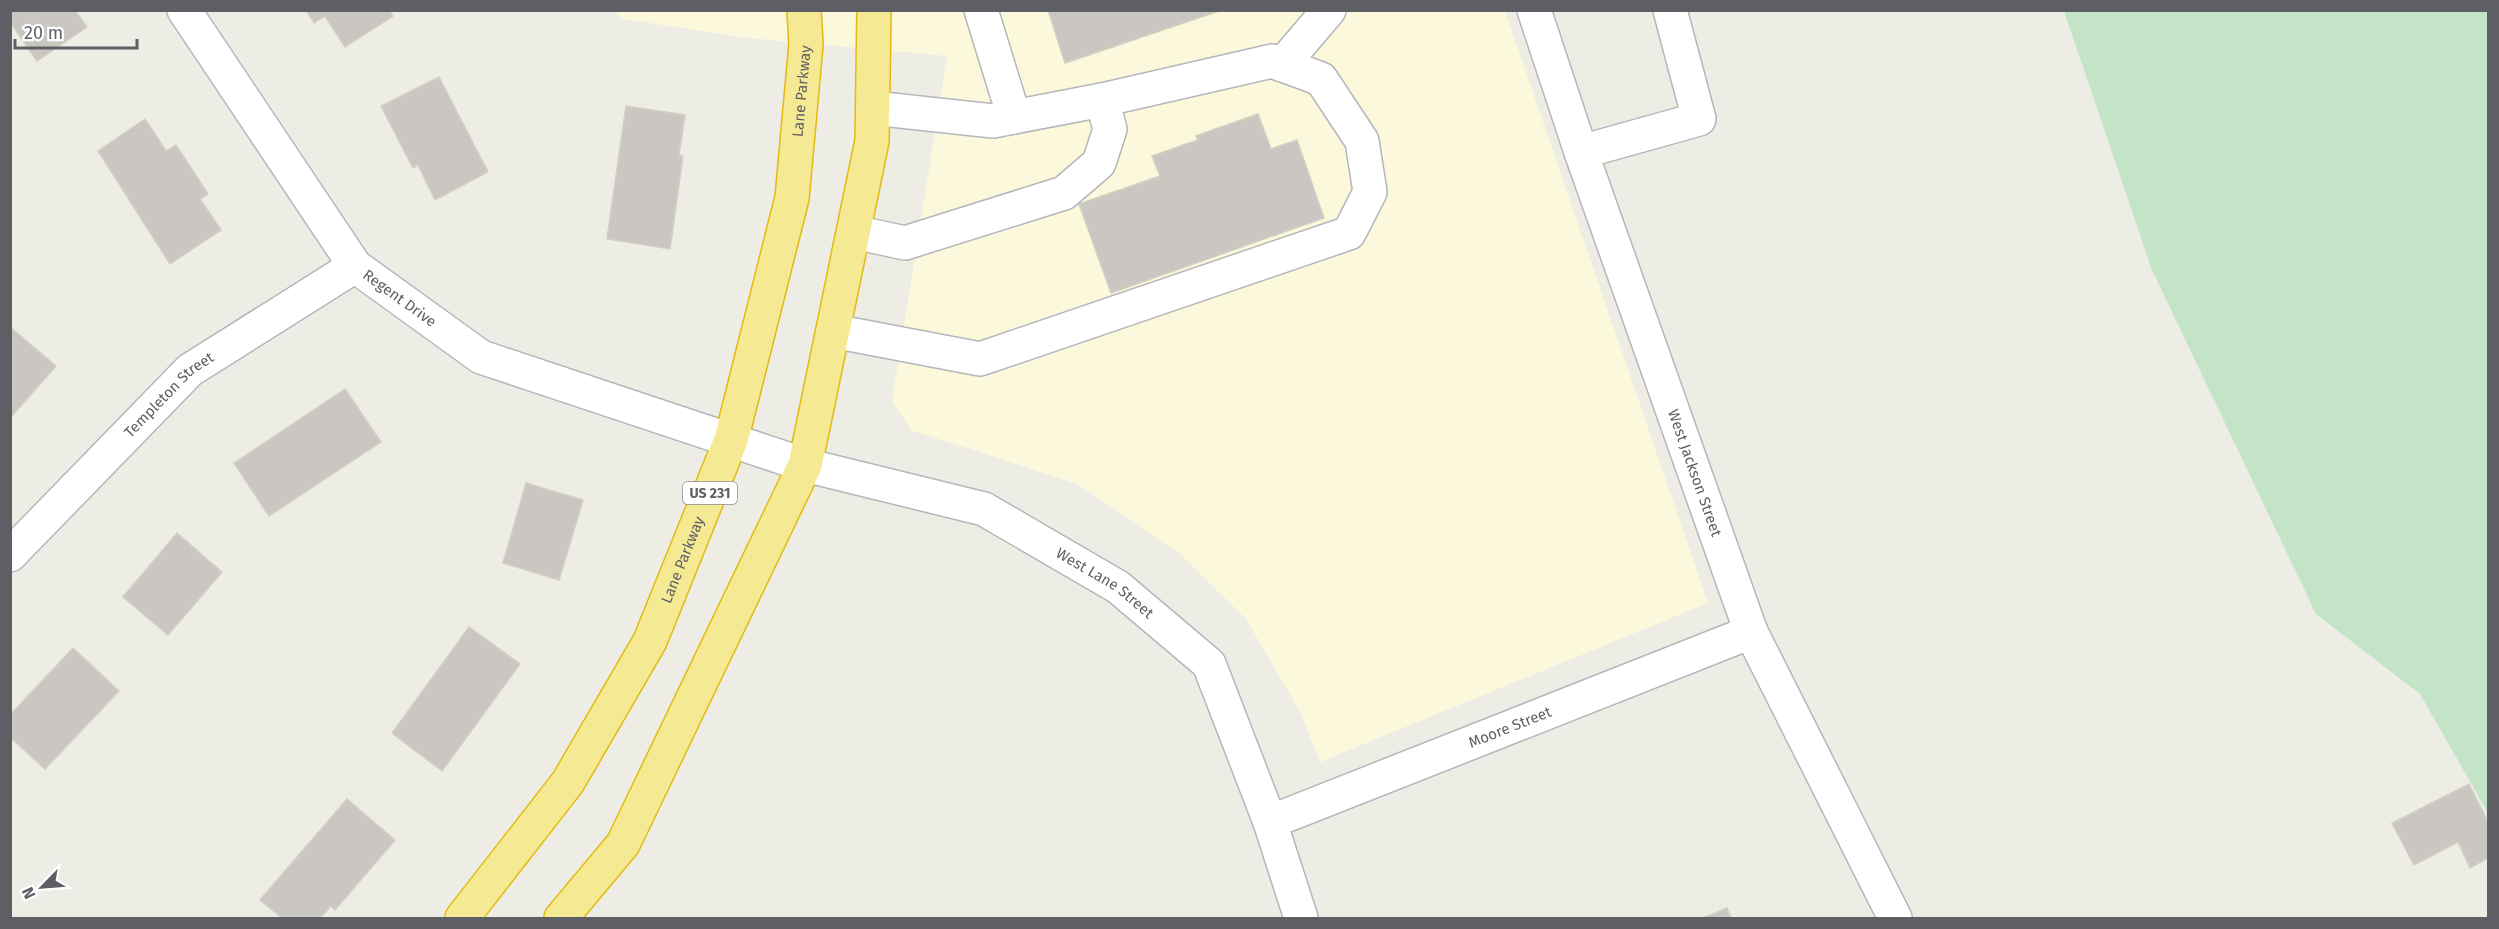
<svg xmlns="http://www.w3.org/2000/svg" width="2499" height="929" viewBox="0 0 2499 929" font-family="'Fira Sans',sans-serif">
  <rect width="100%" height="100%" fill="#eeede5"/>
  <path fill="#fbf8dc" d="M614,11H1505L1708,603L1320,762L1300,712L1246,619L1179,553L1077,484L911,430L892,401L947,56L748,38L623,19Z"/>
  <path fill="#c3e4c7" d="M2064,11H2488V813L2420,694L2316,614L2152,270Z"/>
  <g fill="#cac7c2" stroke="#d2cfc3" stroke-width="1.5">
    <path d="M10,10H75L87,27L37,61L10,22Z"/>
    <path d="M306,10H389L393,16L345,47L325,16L314,23Z"/>
    <path d="M1048,10H1222L1065,63Z"/>
    <path d="M439,77L488,172L435,200L418,165L413,168L381,106Z"/>
    <path d="M626,106L685,115L679,155L683,156L670,249L607,239Z"/>
    <path d="M1258,114L1271,149L1297,140L1324,218L1111,293L1079,204L1160,176L1152,156L1198,140L1196,136Z"/>
    <path d="M145,119L166,151L176,145L208,194L200,199L221,230L170,264L98,151Z"/>
    <path d="M10,327L56,366L10,418Z"/>
    <path d="M345,389L381,442L269,516L234,463Z"/>
    <path d="M526,483L583,500L559,580L503,563Z"/>
    <path d="M177,533L222,572L168,635L123,597Z"/>
    <path d="M469,627L520,664L442,771L392,733Z"/>
    <path d="M73,648L119,691L45,769L10,737V715Z"/>
    <path d="M2469,784L2488,822V858L2470,868L2458,842L2414,865L2392,823Z"/>
    <path d="M347,799L395,840L335,910L331,906L320,918H282L260,900Z"/>
    <path d="M1727,908L1731,918H1703Z"/>
  </g>
  <g fill="none" stroke-linecap="round" stroke-linejoin="round">
    <defs>
      <g id="minor">
        <path id="s1" d="M184,10L355,266L481,357L805,465L984,509L1118,587L1209,664L1270,822L1301,918"/>
        <path d="M981,10L1014,117"/>
        <path id="s2" d="M1534,10L1581,152L1751,632L1895,918"/>
        <path d="M1282,65L1329,10"/>
        <path d="M1581,152L1699,119L1670,10"/>
        <path d="M854,232L905,243L1064,193L1099,163L1110,129L1102,100"/>
        <path d="M833,331L980,359L1349,233L1370,192L1362,141L1321,79L1272,61L1102,100L993,121L873,108"/>
        <path id="s3" d="M10,555L190,370L355,266"/>
        <path id="s4" d="M1270,822L1751,632"/>
      </g>
      <g id="highway">
        <path id="s5" d="M462,918L568,782L650,641L731,440L792,198L806,44L804,10"/>
        <path d="M561,918L623,844L805,465L872,141L874,10"/>
      </g>
    </defs>
    <use href="#minor" stroke="#b5b6bb" stroke-width="36"/>
    <use href="#highway" stroke="#e3bb10" stroke-width="36"/>
    <use href="#minor" stroke="#fff" stroke-width="33"/>
    <use href="#highway" stroke="#f6e994" stroke-width="33"/>
  </g>
  <g text-anchor="middle" dominant-baseline="central" stroke-width="5" stroke-linejoin="round" paint-order="stroke">
    <rect fill="#fff" stroke="#8e8f92" stroke-width="1.5" x="683" y="482" width="54" height="22" rx="4.5"/>
    <g font-size="14" font-weight="bold" fill="#5d5f64">
      <text x="710" y="493">US 231</text>
    </g>
    <g font-size="15" fill="#5d5f64" stroke="#fff">
      <text stroke="none"><textPath href="#s5" startOffset="909">Lane Parkway</textPath></text>
      <text stroke="none"><textPath href="#s1" startOffset="363">Regent Drive</textPath></text>
      <text stroke="none"><textPath href="#s3" startOffset="226">Templeton Street</textPath></text>
      <text stroke="none"><textPath href="#s2" startOffset="490">West Jackson Street</textPath></text>
      <text stroke="none"><textPath href="#s5" startOffset="423">Lane Parkway</textPath></text>
      <text stroke="none"><textPath href="#s1" startOffset="1131">West Lane Street</textPath></text>
      <text stroke="none"><textPath href="#s4" startOffset="258">Moore Street</textPath></text>
    </g>
  </g>
  <rect width="2499" height="929" fill="none" stroke="#5d5f64" stroke-width="24"/>
  <g transform="translate(42 887) rotate(245)" stroke="#ffffff" stroke-width="4.5" paint-order="stroke">
  <path d="M0-4.5L10 22L0 15L-10 22Z" fill="#5d5f64"/>
  <text y="-9" font-size="16" font-weight="bold" text-anchor="middle" fill="#5d5f64">N</text>
  </g>
  <path d="M15 39v9h122v-9" fill="none" stroke="#5d5f64" stroke-width="3"/>
  <text x="24" y="39" font-size="18" fill="#5d5f64" stroke="#ffffff" stroke-width="4.5" paint-order="stroke">20 m</text>
</svg>
